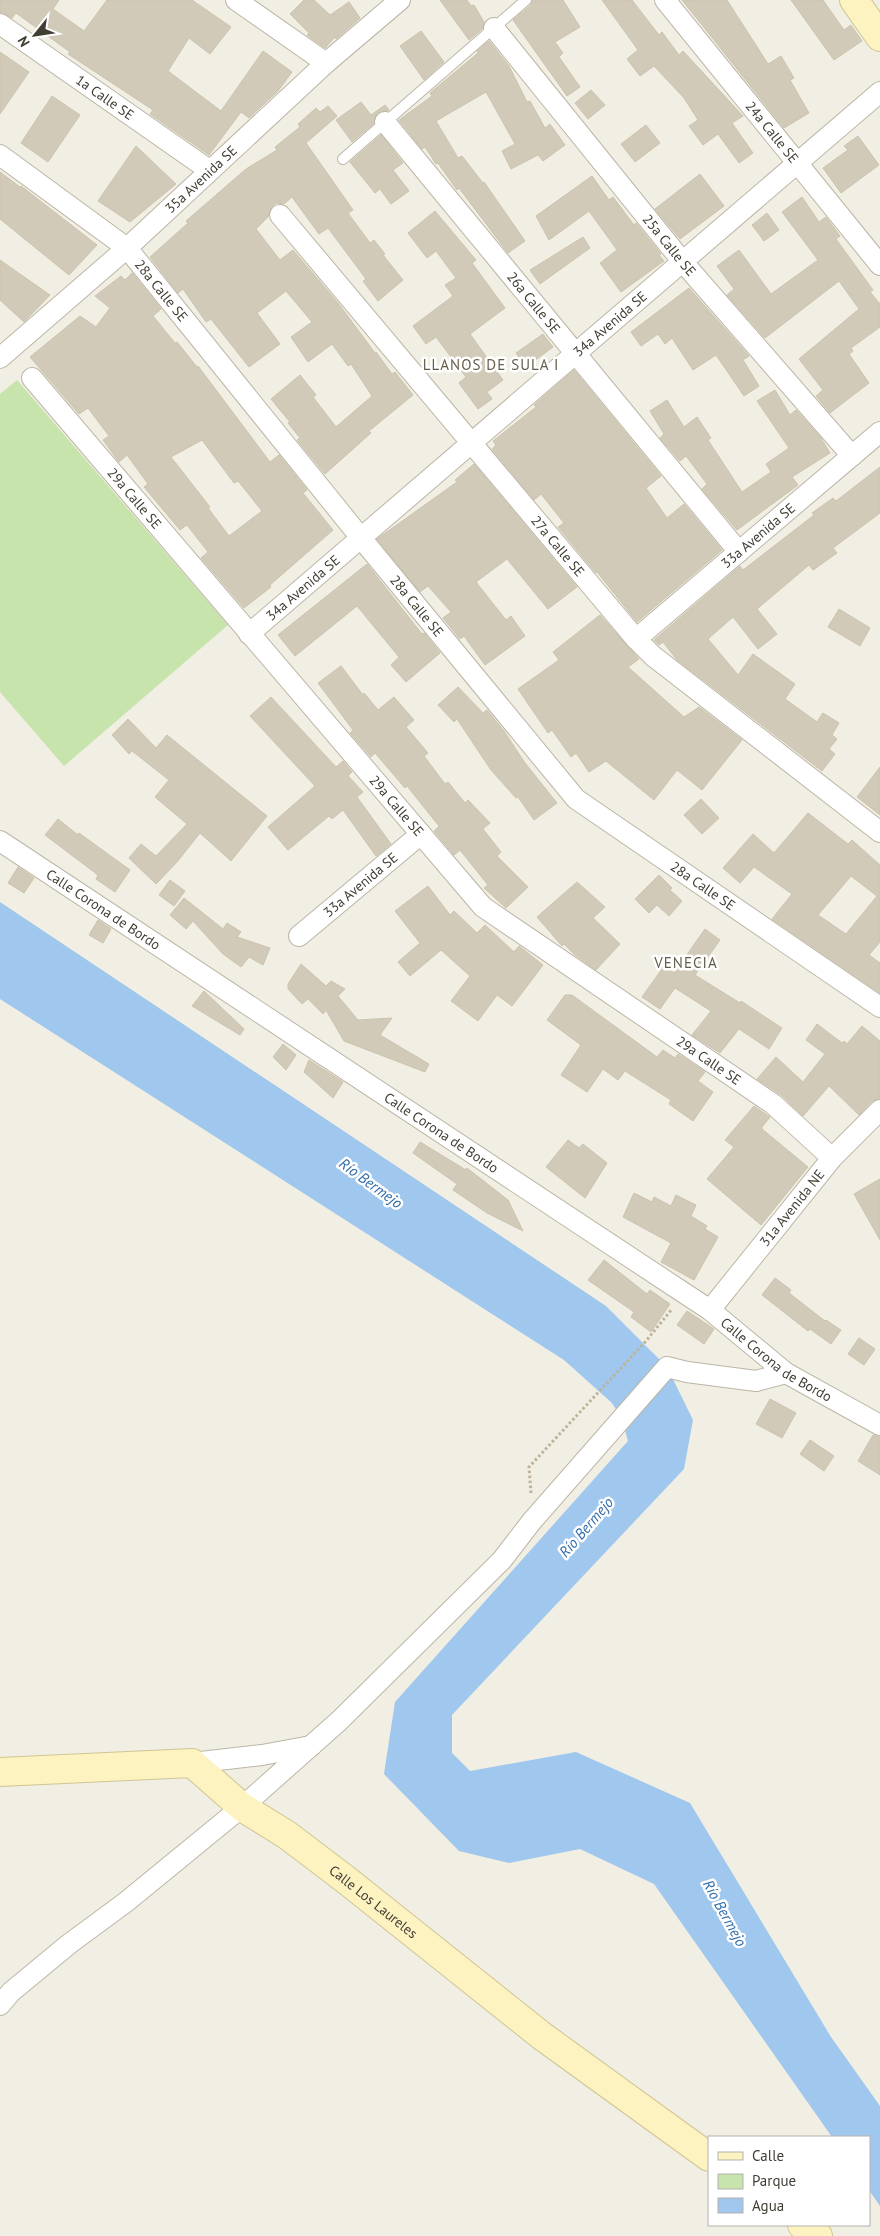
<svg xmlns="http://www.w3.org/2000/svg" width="880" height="2236" viewBox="0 0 880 2236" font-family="'PT Sans',sans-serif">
  <rect width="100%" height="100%" fill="#f1eee3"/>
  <path fill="#c6e4ac" d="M17,380L228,625L64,766L0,692V394Z"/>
  <path fill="#a0c7ed" d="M0,902L606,1306L667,1367L693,1420L684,1469L452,1715V1753L470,1771L576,1752L690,1803L831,2037L880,2106V2206L869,2190V2137H832L654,1884L580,1849L509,1863L459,1851L384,1774L395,1702L628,1441L622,1419L612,1403L564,1360L0,999Z"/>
  <g fill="#d2cab9" stroke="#ccc3ad" fill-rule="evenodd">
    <path d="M0,0H59L53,9L84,31L107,0H192L231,27L210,54L189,38L168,71L221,111L263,51L292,72L278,91L249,118L241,112L209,155L150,114L153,110L68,54L70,52L16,13L12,18L0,12Z"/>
    <path d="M304,0H314L330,15L349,2L360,18L336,39L335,37L325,48L307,35L309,33L290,14Z"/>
    <path d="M440,0H467L471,6L474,5L484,22L482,29L469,40Z"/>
    <path d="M533,0H563L580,27L555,42L563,53L559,57L580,87L567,96L513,20L531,5Z"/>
    <path d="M602,0H632L659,35L662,32L679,55L683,51L743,116L732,123L753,153L739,163L718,134L703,145L689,126L698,120L684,98L654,66L640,76L627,59L638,50Z"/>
    <path d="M682,0H727L768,64L781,56L794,78L790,80L809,113L784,128Z"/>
    <path d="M791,0H823L844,30L851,25L862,41L834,60Z"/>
    <path d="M421,31L444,62L424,80L400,46Z"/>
    <path d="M489,41L509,66L527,102L530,101L545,128L550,124L565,145L543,161L538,155L511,169L502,151L515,144L486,92L436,121L458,158L462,156L483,183L484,182L525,241L508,253L459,188L457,190L438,163L436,164L425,147L422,149L399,120L432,96L430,93L478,53L477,51Z"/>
    <path d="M0,52L29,72L0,114Z"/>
    <path d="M591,90L605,105L588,119L575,103Z"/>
    <path d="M52,96L80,115L48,162L21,143Z"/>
    <path d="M361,102L371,115L385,105L389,110L377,113L373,124L352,142L336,120Z"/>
    <path d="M328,106L337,116L306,143L353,210L348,213L370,243L374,240L385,254L383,255L403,280L378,301L363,281L366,279L328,228L319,234L292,197L284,204L277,203L272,206L268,217L256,229L280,260L293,250L338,303L375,353L376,352L392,374L395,372L413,395L369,431L371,433L325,474L297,440L300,438L288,423L290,422L271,399L300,375L316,395L313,397L336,427L372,396L351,364L348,366L332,344L308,362L291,337L312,322L286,291L257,313L280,344L249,367L211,319L206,322L183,289L178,293L150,257L188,223L186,221L246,169L277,150L275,147L300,127L298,124L316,108L320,112Z"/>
    <path d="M646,125L660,143L635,162L621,144Z"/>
    <path d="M381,135L403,163L393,170L409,191L391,204L380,189L375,193L350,162Z"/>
    <path d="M858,136L879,165L841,193L823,168L848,150L844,146Z"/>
    <path d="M136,146L176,184L130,222L98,201Z"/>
    <path d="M0,172L20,187L21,186L97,245L69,275L0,219Z"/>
    <path d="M700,174L724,206L680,239L655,209Z"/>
    <path d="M592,176L609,200L613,197L634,225L636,223L661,254L659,255L664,261L621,292L600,263L617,250L589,211L549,240L536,216Z"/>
    <path d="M802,197L819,222L826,217L840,236L836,239L873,290L870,292L880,304V327L851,348L853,351L849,354L869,383L830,413L816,396L823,390L799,359L859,309L839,281L765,338L727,295L734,289L717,266L739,250L771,294L818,260L782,212Z"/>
    <path d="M435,211L476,260L472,263L505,308L470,334L503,380L487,392L492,399L478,409L459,383L466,377L436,337L426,344L413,326L453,296L445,285L456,278L436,251L427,258L408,233Z"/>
    <path d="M767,213L779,230L764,241L752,225Z"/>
    <path d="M583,237L590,248L540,284L530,270Z"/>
    <path d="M0,260L50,295L24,322L0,300Z"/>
    <path d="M132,273L161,309L153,316L175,343L177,342L197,367L198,366L270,462L279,455L307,490L303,493L333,530L270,585L271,587L244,608L201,558L208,552L187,525L180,530L144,487L148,484L127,455L119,462L103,440L109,436L88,408L79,414L30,357L80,316L96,327L110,308L95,296L121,276L125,280ZM202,440L234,483L238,481L262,511L229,536L208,508L210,507L171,457Z"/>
    <path d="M689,288L749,356L743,360L759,386L744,396L716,355L693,370L672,338L665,344L658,334L641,346L631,332Z"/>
    <path d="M543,334L553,347L526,367L516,353Z"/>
    <path d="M574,370L661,476L646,488L667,518L684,504L722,550L637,622L597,572L596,573L558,527L564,523L541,494L534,500L492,449L496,445L493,441L536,407L534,405Z"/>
    <path d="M775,390L790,415L796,410L821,438L830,453L792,477L798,485L737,530L702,489L707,484L686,456L680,461L660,438L664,434L650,411L667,400L684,427L697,417L711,438L708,440L742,492L771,472L766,464L789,448L757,401Z"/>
    <path d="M474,464L577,587L548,609L507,559L476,582L506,620L511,616L525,636L485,665L464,636L460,639L443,618L451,612L428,586L420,592L377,539L457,482L455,480Z"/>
    <path d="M880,467V513L833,548L837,553L813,570L809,565L757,609L777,634L758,649L733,617L708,639L738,675L753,654L795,684L785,699L817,722L823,713L839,723L832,735L837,739L829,749L835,754L822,771L677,660L663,642L659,645L654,640L740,566L743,570L814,515L812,513L833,498L836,501Z"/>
    <path d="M367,564L422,634L424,633L440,653L406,682L391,665L399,657L357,606L295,656L278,635Z"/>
    <path d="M839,609L870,628L860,646L828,627Z"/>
    <path d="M600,615L639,659L628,667L684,717L699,707L742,740L702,790L677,770L654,800L606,761L589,772L576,753L571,757L552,730L548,733L518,689L559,660L553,652Z"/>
    <path d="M341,666L363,695L364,693L378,710L394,697L414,720L406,727L428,753L424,756L445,784L448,782L465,803L468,800L490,823L483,829L501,852L497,856L528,887L506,908L484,888L488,885L460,850L454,855L434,831L439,826L407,786L405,788L375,753L371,757L350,733L353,730L318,683Z"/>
    <path d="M458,687L483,713L487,710L504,731L525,763L557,803L534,820L518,797L516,798L491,770L457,719L454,722L438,705Z"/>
    <path d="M271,697L336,767L343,761L352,772L348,776L363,792L357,797L391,844L376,856L343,810L332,819L329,816L288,850L268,827L315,786L250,716Z"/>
    <path d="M128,719L156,748L167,735L267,816L231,861L200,833L177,862L156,884L129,858L141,844L156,856L187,824L155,797L169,780L132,751L129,754L112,735Z"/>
    <path d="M880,767V815L857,797Z"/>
    <path d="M701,799L719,818L702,834L684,815Z"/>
    <path d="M808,813L848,844L852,840L880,865V942L869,955L880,963V993L772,919L792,894L754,867L740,883L723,868L753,834L774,853ZM851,876L877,896L846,934L818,915Z"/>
    <path d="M58,819L78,835L79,833L130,870L115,892L96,879L98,875L45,835Z"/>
    <path d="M18,867L34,878L24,893L8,883Z"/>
    <path d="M659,875L672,888L670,890L682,901L669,916L657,905L649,913L635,899Z"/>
    <path d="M170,880L185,891L174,906L159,895Z"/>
    <path d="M577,882L605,907L593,918L620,944L596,970L575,955L564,944L562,946L537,917Z"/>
    <path d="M428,886L450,915L454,911L477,933L485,925L514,952L519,946L543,965L512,1006L497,995L478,1021L451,1001L470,976L441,950L410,976L398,962L420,943L395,911Z"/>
    <path d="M184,898L223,929L227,923L241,932L237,937L270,948L263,965L249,957L241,967L223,954L193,921L186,929L170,915Z"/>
    <path d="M98,920L111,929L103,943L89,935Z"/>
    <path d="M705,929L720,940L695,975L740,1003L741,1001L782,1028L769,1049L739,1029L720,1053L692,1035L711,1011L675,988L660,1009L642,997L664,966L674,973Z"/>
    <path d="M301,964L326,986L331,981L345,989L338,996L358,1020L392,1018L380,1035L429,1064L425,1072L344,1041L326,1010L323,1014L308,999L302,1004L288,989V984Z"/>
    <path d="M204,991L244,1029L240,1035L192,1006Z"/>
    <path d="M565,995H572L657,1057L663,1050L675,1058L678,1054L705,1072L698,1081L713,1092L693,1121L669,1104L671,1100L625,1071L618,1080L603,1069L587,1092L561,1075L581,1045L547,1020Z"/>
    <path d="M817,1024L842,1043L844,1041L847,1044L862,1026L880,1041V1098L872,1101L859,1115L829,1086L803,1116L781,1095L757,1079L776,1057L803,1082L825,1054L806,1040Z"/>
    <path d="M283,1044L296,1055L286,1070L273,1057Z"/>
    <path d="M309,1060L343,1082L333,1098L304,1072Z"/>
    <path d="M754,1106L770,1117L762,1127V1129L808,1167L761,1225L707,1179L734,1147L725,1140Z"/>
    <path d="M568,1140L579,1148L583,1144L607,1163L585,1198L546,1167Z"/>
    <path d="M420,1142L466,1170L467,1168L508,1200L523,1231L487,1213L453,1190L457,1184L413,1153Z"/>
    <path d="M880,1179V1240L854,1194Z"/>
    <path d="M634,1193L652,1202L654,1197L671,1206L676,1195L696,1205L691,1216L707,1226L705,1229L718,1237L694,1280L661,1262L671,1243L623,1217Z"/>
    <path d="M604,1260L647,1294L650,1290L670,1304L651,1332L631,1317L634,1312L588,1280Z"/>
    <path d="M775,1278L791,1290L789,1293L825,1321L826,1320L841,1330L831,1344L810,1329L808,1331L762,1295Z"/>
    <path d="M687,1311L714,1329L704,1344L677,1325Z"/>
    <path d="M859,1338L875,1349L864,1365L848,1354Z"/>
    <path d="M770,1399L796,1413L782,1438L756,1424Z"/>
    <path d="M873,1435L880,1437V1475L858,1461Z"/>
    <path d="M810,1440L834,1456L824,1471L800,1454Z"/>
  </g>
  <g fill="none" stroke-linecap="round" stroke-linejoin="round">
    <defs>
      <path id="lane" d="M343,159L526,0"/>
      <g id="street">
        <path d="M236,0L326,63"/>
        <path id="s1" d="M665,0L880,265"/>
        <path id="s2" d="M0,24L209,170"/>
        <path id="s3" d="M494,28L682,261L852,456"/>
        <path id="s4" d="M385,122L739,552"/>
        <path id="s5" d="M0,155L127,248L361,538L576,799L880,1007"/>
        <path id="s6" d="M280,215L636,639L653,656L880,832"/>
        <path id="s7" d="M0,358L127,248L326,63L400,0"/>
        <path id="s8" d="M32,378L483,907L773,1104L832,1158"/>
        <path id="s9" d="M249,634L880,92"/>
        <path id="s10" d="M636,639L880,432"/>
        <path id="s11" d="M0,841L678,1289L710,1310L786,1373L880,1425"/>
        <path id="s12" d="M299,936L421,834"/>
        <path id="s13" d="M710,1310L832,1158L880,1110"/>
        <path d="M192,1763L262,1755L311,1746"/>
        <path d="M0,2005L11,1992L69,1944L126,1902L242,1807L339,1721L502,1560L532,1521L667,1367L687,1372L756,1381L786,1373"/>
      </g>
      <g id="secondary">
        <path d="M854,0L880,37"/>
        <path id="s14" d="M0,1772L192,1763L242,1807L287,1835L345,1879L542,2036L709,2157"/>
        <path d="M802,2225L818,2236"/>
      </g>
    </defs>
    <use href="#lane" stroke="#bcb6a6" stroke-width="12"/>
    <use href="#street" stroke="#bcb6a6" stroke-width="22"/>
    <use href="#secondary" stroke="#d0c594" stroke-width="30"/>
    <path stroke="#bdb398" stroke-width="3" stroke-dasharray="2.5 2.5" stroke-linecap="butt" d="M531,1493L529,1467L646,1341L672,1309"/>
    <use href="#lane" stroke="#fff" stroke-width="10"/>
    <use href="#street" stroke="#fff" stroke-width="20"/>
    <use href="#secondary" stroke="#fcf3c1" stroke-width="28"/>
  </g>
  <g text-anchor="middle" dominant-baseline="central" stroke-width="5" stroke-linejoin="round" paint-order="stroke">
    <g font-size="14" fill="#423e34" stroke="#fff">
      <text stroke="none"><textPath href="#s2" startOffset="128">1a Calle SE</textPath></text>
      <text stroke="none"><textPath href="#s1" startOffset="170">24a Calle SE</textPath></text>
      <text stroke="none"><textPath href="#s7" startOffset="269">35a Avenida SE</textPath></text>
      <text stroke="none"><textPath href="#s3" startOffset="279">25a Calle SE</textPath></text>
      <text stroke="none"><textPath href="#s5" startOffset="212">28a Calle SE</textPath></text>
      <text stroke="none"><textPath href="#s4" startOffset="234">26a Calle SE</textPath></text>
      <text stroke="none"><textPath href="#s9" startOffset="476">34a Avenida SE</textPath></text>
      <text stroke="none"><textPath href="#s8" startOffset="158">29a Calle SE</textPath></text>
      <text stroke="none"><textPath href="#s10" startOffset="160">33a Avenida SE</textPath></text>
      <text stroke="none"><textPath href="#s6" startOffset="432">27a Calle SE</textPath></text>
      <text stroke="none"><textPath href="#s9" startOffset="71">34a Avenida SE</textPath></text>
      <text stroke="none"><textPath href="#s5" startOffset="618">28a Calle SE</textPath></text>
      <text stroke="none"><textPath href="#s8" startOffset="562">29a Calle SE</textPath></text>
      <text stroke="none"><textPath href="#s12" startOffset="80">33a Avenida SE</textPath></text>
      <text stroke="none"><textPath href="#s5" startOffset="1022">28a Calle SE</textPath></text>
      <text stroke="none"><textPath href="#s11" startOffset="124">Calle Corona de Bordo</textPath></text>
      <text stroke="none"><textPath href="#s8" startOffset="968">29a Calle SE</textPath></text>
      <text stroke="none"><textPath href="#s11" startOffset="529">Calle Corona de Bordo</textPath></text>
      <text stroke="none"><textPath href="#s13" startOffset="131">31a Avenida NE</textPath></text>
      <text stroke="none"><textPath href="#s11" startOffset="934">Calle Corona de Bordo</textPath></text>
      <text stroke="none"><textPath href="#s14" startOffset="421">Calle Los Laureles</textPath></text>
    </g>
    <g font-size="15" letter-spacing="1" fill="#655d4b" stroke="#fff">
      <text x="491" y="364">LLANOS DE SULA I</text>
      <text x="686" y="962">VENECIA</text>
    </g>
    <g font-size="15" font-style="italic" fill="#316caa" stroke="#fff">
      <text transform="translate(371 1183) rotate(36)">Río Bermejo</text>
      <text transform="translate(586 1527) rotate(-49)">Río Bermejo</text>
      <text transform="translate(725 1913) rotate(61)">Río Bermejo</text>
    </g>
  </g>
  <rect x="708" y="2136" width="162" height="90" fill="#ffffff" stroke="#b3b2ae"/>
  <rect x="718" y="2152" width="25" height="8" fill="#fcf3c1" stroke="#b3b2ae"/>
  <text x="752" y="2161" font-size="15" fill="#423e34">Calle</text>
  <rect x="718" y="2174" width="25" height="15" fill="#c6e4ac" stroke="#b3b2ae"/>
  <text x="752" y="2186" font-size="15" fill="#423e34">Parque</text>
  <rect x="718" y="2198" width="25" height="15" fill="#a0c7ed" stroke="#b3b2ae"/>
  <text x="752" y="2211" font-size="15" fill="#423e34">Agua</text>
  <g transform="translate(35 35) rotate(240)" stroke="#ffffff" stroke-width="4" paint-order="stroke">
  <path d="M0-4L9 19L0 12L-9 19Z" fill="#423e34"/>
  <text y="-8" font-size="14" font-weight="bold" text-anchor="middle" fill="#423e34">N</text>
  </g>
</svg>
